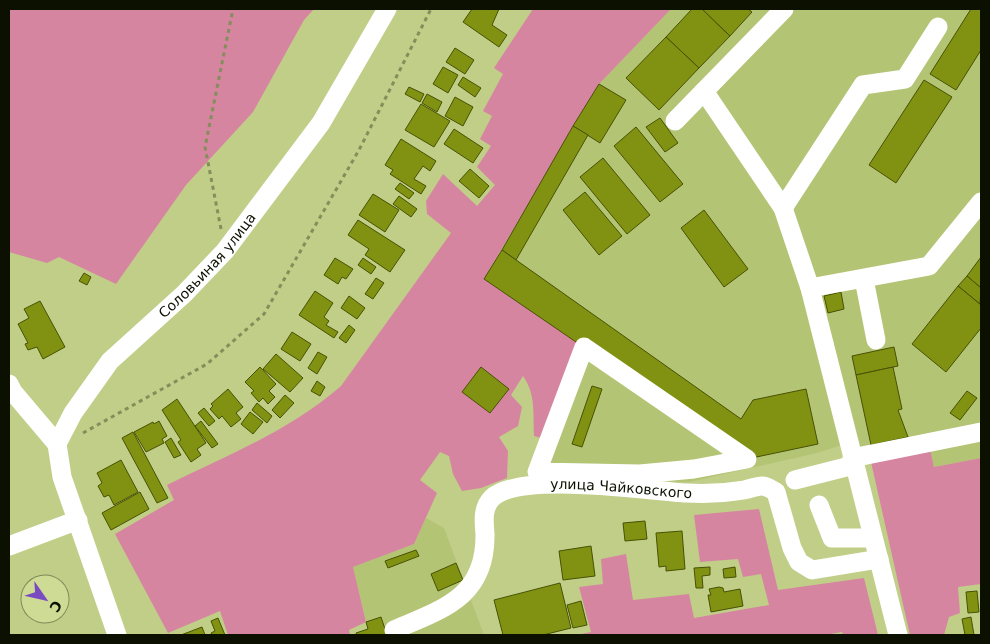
<svg xmlns="http://www.w3.org/2000/svg" width="990" height="644" viewBox="0 0 990 644" font-family="'DejaVu Sans',sans-serif">
  <rect width="100%" height="100%" fill="#c0ce88"/>
  <g fill="#b4c475">
    <path d="M671,9H981V458L934,467L930,449L859,464L854,441L817,453L689,482L527,477L570,359L484,279L599,84Z"/>
    <path d="M426,518L444,528L484,635H350L368,629L353,567L414,544Z"/>
  </g>
  <g fill="#d685a1">
    <path d="M9,9H314L304,20L253,112L186,185L116,284L59,257L47,263L9,252Z"/>
    <path d="M533,9H671L599,84L484,279L584,347L541,438L534,436C533,415 536,394 523,376L511,395L522,407L518,426L499,437L508,451L507,478L481,488L462,491L453,474L449,456L440,452L420,480L437,493L414,544L353,567L366,622L349,630L350,635H228L220,611L168,633L115,534L174,500L167,485C226,456 291,430 341,386L451,233L427,214L426,201L443,174L477,206L495,185L477,167L491,146L480,139L492,116L483,111L503,74L494,68Z"/>
    <path d="M930,449L934,467L981,458V584L958,587L960,613L949,617L944,635H910L871,462Z"/>
    <path d="M759,509L778,590L864,578L878,635H843L842,632L825,635H576L591,632L579,587L603,584L601,559L626,554L633,600L689,594L694,618L769,605L761,574L743,577L738,559L700,562L694,515Z"/>
  </g>
  <g fill="#819212" stroke="#475103">
    <path d="M472,9H499L492,25L507,35L499,47L463,22Z"/>
    <path d="M692,9H702L730,36L699,68L666,37Z"/>
    <path d="M702,9H748L752,12L730,36Z"/>
    <path d="M971,9H981V50L956,90L930,74Z"/>
    <path d="M666,37L699,68L659,110L626,78Z"/>
    <path d="M455,48L474,60L465,74L446,62Z"/>
    <path d="M443,67L458,75L448,93L433,84Z"/>
    <path d="M463,77L481,88L475,97L458,85Z"/>
    <path d="M924,80L952,97L896,183L869,165Z"/>
    <path d="M599,84L626,100L600,143L573,126Z"/>
    <path d="M409,87L424,94L420,102L405,94Z"/>
    <path d="M427,94L442,102L437,112L422,103Z"/>
    <path d="M455,97L473,107L463,126L445,116Z"/>
    <path d="M421,104L450,121L434,147L405,130Z"/>
    <path d="M660,118L678,143L665,152L646,127Z"/>
    <path d="M573,126L588,135L516,260L502,250Z"/>
    <path d="M636,127L683,184L660,202L614,146Z"/>
    <path d="M454,129L483,148L473,163L444,144Z"/>
    <path d="M401,139L436,161L430,171L423,166L414,179L426,186L421,194L390,174L393,170L385,165Z"/>
    <path d="M603,158L650,215L627,234L580,177Z"/>
    <path d="M470,169L489,186L479,198L459,181Z"/>
    <path d="M400,183L414,193L409,199L395,189Z"/>
    <path d="M585,192L622,236L599,255L563,210Z"/>
    <path d="M373,194L399,210L385,232L359,215Z"/>
    <path d="M399,196L417,209L411,217L393,204Z"/>
    <path d="M704,210L748,269L724,287L681,228Z"/>
    <path d="M358,220L405,250L390,272L365,255L369,249L348,235Z"/>
    <path d="M502,250L741,419L753,400L806,389L818,444L747,459L484,279Z"/>
    <path d="M981,257V288L967,276Z"/>
    <path d="M335,258L353,269L346,279L342,277L338,284L324,275Z"/>
    <path d="M363,258L376,267L371,274L358,265Z"/>
    <path d="M84,273L91,277L87,285L79,281Z"/>
    <path d="M967,276L981,288L980,304L958,286Z"/>
    <path d="M376,278L384,283L373,299L365,294Z"/>
    <path d="M958,286L981,305V328L946,372L912,344Z"/>
    <path d="M315,291L333,303L324,317L329,321L326,325L338,332L334,338L299,315Z"/>
    <path d="M841,292L844,309L828,313L824,296Z"/>
    <path d="M349,296L365,308L357,319L341,308Z"/>
    <path d="M40,301L65,347L43,359L37,347L28,350L25,344L28,343L18,324L29,318L24,309Z"/>
    <path d="M349,325L355,330L346,343L339,338Z"/>
    <path d="M292,332L311,344L300,361L281,349Z"/>
    <path d="M894,347L898,366L856,375L852,356Z"/>
    <path d="M318,352L327,357L317,374L308,368Z"/>
    <path d="M276,354L303,378L290,392L263,369Z"/>
    <path d="M260,367L276,384L269,391L275,397L268,404L263,398L259,402L251,393L254,391L245,382Z"/>
    <path d="M481,367L509,389L490,413L462,392Z"/>
    <path d="M893,367L902,409L898,410L908,437L871,445L856,375Z"/>
    <path d="M317,381L325,387L320,396L311,391Z"/>
    <path d="M592,386L602,389L582,447L572,444Z"/>
    <path d="M228,389L243,407L236,413L241,419L231,427L222,416L219,419L210,409L213,406L211,404Z"/>
    <path d="M967,391L977,398L960,420L950,413Z"/>
    <path d="M285,395L294,403L280,418L272,410Z"/>
    <path d="M177,399L206,443L197,449L201,455L191,462L178,442L181,440L162,410Z"/>
    <path d="M257,403L272,416L267,423L252,410Z"/>
    <path d="M204,408L215,421L209,426L198,413Z"/>
    <path d="M250,412L263,422L253,434L241,424Z"/>
    <path d="M159,421L167,436L162,439L164,443L146,452L134,432L153,422L154,424Z"/>
    <path d="M201,421L218,444L212,448L195,426Z"/>
    <path d="M133,432L168,498L157,503L122,438Z"/>
    <path d="M171,438L181,455L174,458L165,442Z"/>
    <path d="M121,460L138,492L114,505L109,495L104,497L98,486L102,483L97,473Z"/>
    <path d="M140,492L149,509L111,530L102,513Z"/>
    <path d="M645,521L647,539L625,541L623,523Z"/>
    <path d="M682,531L685,569L666,571V566L659,567L656,533Z"/>
    <path d="M591,546L595,576L563,580L559,551Z"/>
    <path d="M416,550L419,556L388,568L385,561Z"/>
    <path d="M456,563L463,580L438,591L431,574Z"/>
    <path d="M710,567V575L702,576L703,588H696L694,568Z"/>
    <path d="M735,567L736,577L724,578L723,569Z"/>
    <path d="M560,583L571,628L543,635H503L494,600Z"/>
    <path d="M719,587L723,588L724,592L740,589L743,606L711,612L708,595H711L709,589Z"/>
    <path d="M977,591L979,612L968,613L966,592Z"/>
    <path d="M581,601L587,625L573,628L567,605Z"/>
    <path d="M381,617L387,635H357L356,633L368,629L366,622Z"/>
    <path d="M971,617L974,635H965L962,619Z"/>
    <path d="M218,618L225,635H212L211,633L215,631L211,621Z"/>
    <path d="M202,627L205,635H181Z"/>
  </g>
  <g fill="none" stroke-linecap="round" stroke-linejoin="round">
    <g stroke="#838e5a" stroke-width="3" stroke-dasharray="4 4" stroke-linecap="butt">
      <path d="M221,229L205,147L233,9"/>
      <path d="M83,433L207,364L264,314L359,150L431,9"/>
    </g>
    <g stroke="#fff" stroke-width="19">
      <path d="M704,91L783,208L810,288L898,635"/>
      <path d="M675,121L784,9"/>
      <path d="M783,208L863,85L905,79L938,27"/>
      <path d="M864,279L876,340"/>
      <path d="M810,288L929,266L981,202"/>
      <path d="M584,347L747,459L694,469L640,474L537,472Z"/>
      <path d="M9,384L13,392L57,444"/>
      <path d="M852,458L981,432"/>
      <path d="M795,480L854,465"/>
      <path d="M819,505L832,538H873"/>
      <path d="M9,546L78,520"/>
      <path id="s1" d="M394,630C443,609 486,597 485,534C484,522 482,508 492,498C520,471 648,491 687,493C705,494 726,493 744,490C750,489 756,486 762,486C767,486 772,490 776,492L792,548L799,562L812,570L879,559"/>
      <path id="s2" d="M117,635L62,477L57,444L73,413L110,361L184,294L225,251L321,123L387,9"/>
    </g>
  </g>
  <g text-anchor="middle" dominant-baseline="central" stroke-width="4" stroke-linejoin="round" paint-order="stroke">
    <g font-size="14" fill="#0c1000" stroke="#cddb94">
      <text stroke="none"><textPath href="#s2" startOffset="436">Соловьиная улица</textPath></text>
      <text stroke="none"><textPath href="#s1" startOffset="314">улица Чайковского</textPath></text>
    </g>
  </g>
  <rect width="990" height="644" fill="none" stroke="#0c1000" stroke-width="20"/>
  <g transform="translate(45 599) rotate(124)"><circle r="24" fill="#cddb94" stroke="#808a59"/>
  <path d="M0-4L9 19L0 12L-9 19Z" fill="#794ac2"/>
  <text y="-8" font-size="14" font-weight="bold" text-anchor="middle" fill="#0c1000">С</text>
  </g>
</svg>
